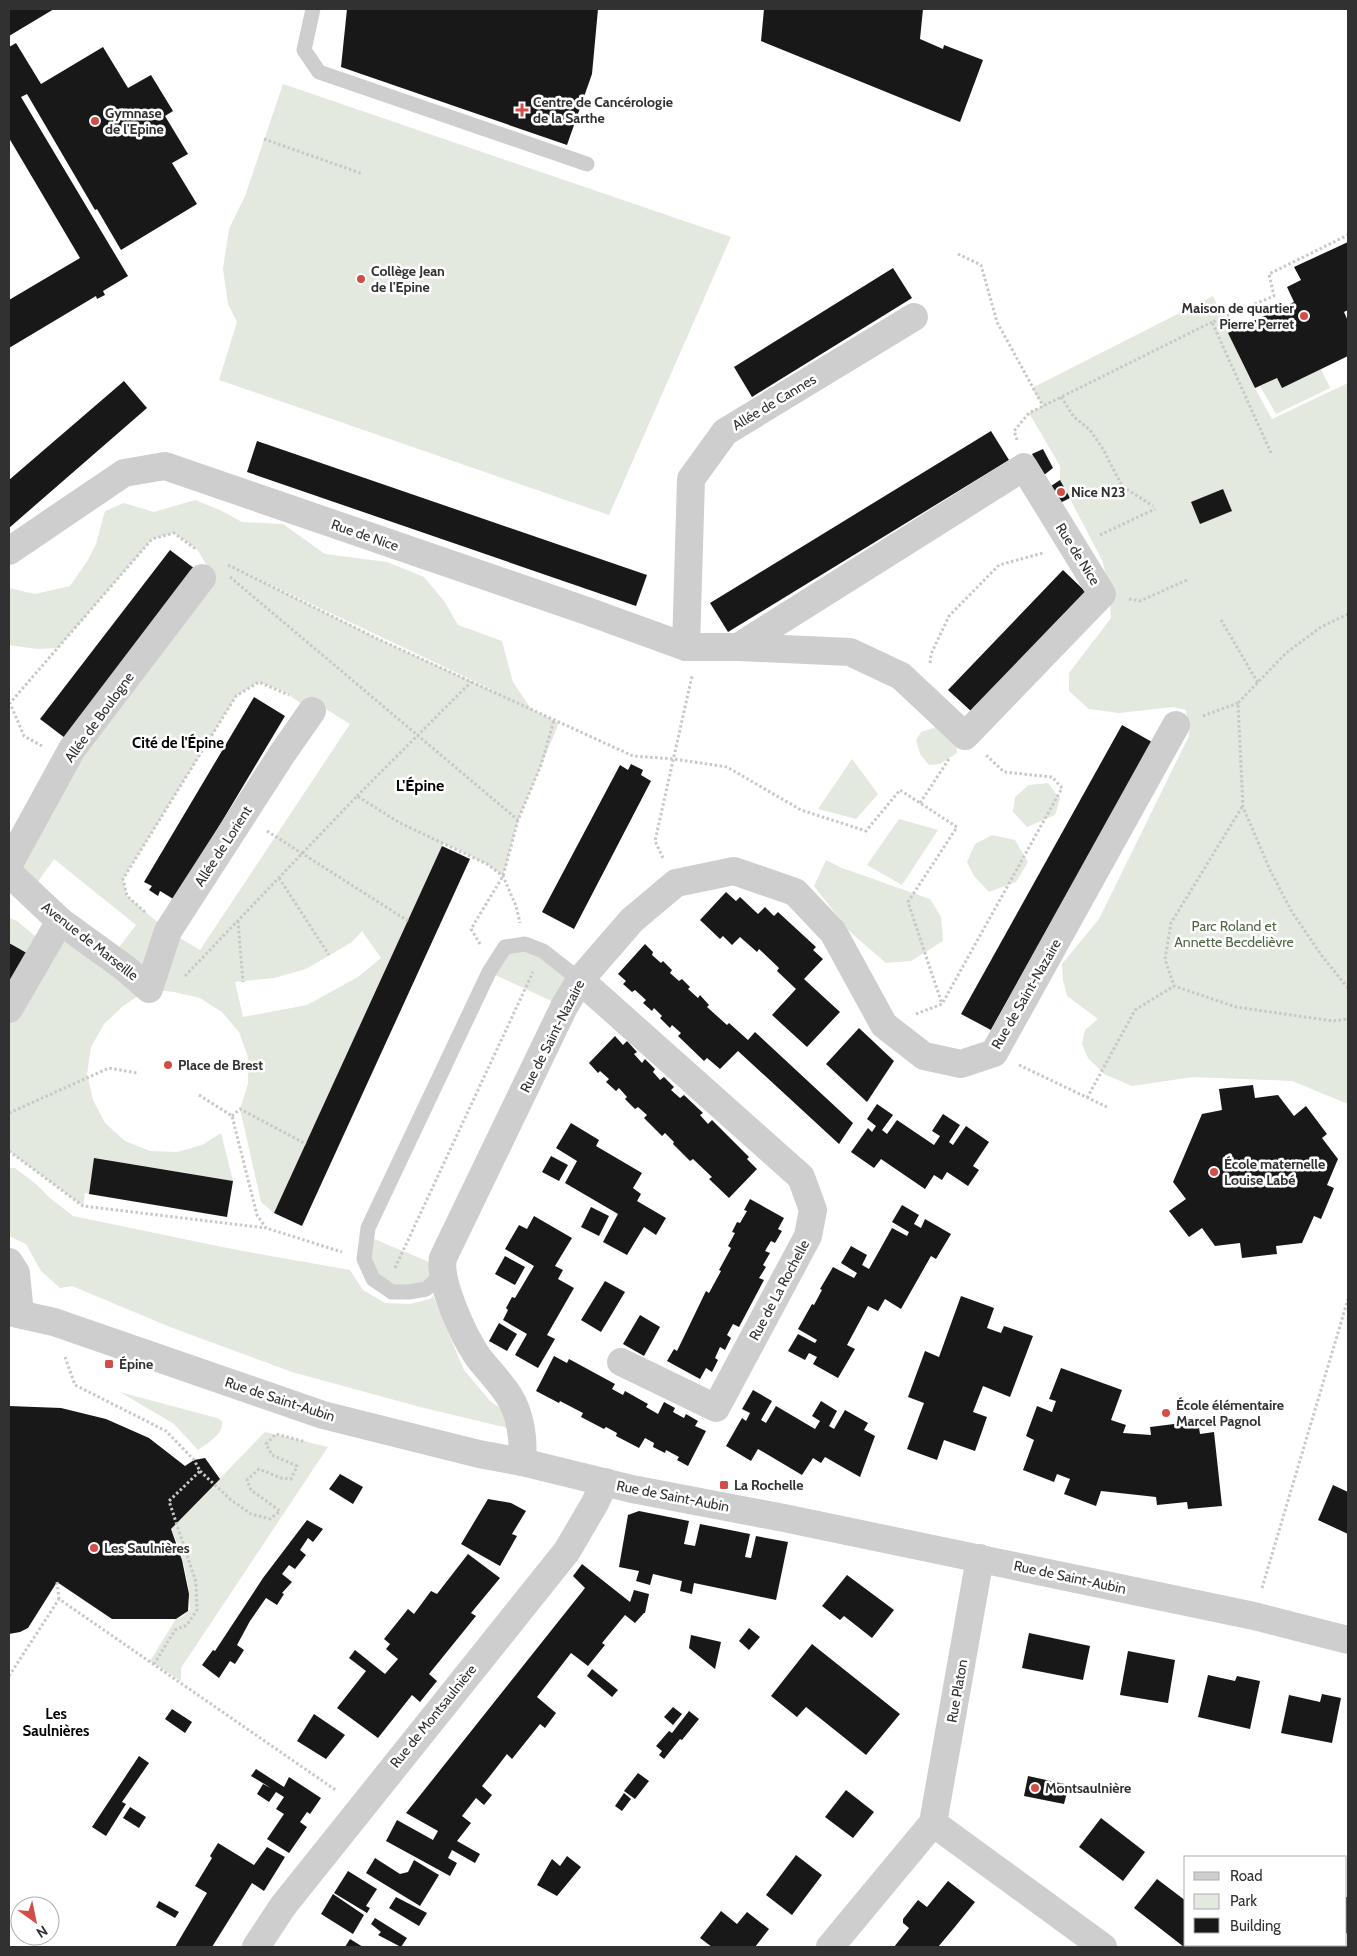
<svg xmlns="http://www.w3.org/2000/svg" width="1357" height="1956" viewBox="0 0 1357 1956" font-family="Cabin,sans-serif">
  <rect width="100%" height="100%" fill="#fff"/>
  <g fill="#e3e9de" fill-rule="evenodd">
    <path d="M283,84L731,237L609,515L219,380L237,322L228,304L223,269L229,229L245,196Z"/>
    <path d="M1213,296L1255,388L1272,419L1348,383V1104L1292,1081L1193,1077L1132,1086L1104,1074L1088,1058L1082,1044L1085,1030L1098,1019L1067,996L1063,980L1062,964L1099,919L1189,736L1186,710L1173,707L1119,713L1089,709L1069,691V673L1111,618L1109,585L1102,560L1060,480V466L1029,413L1043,406L1032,388Z"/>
    <path d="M1321,369L1330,388L1276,414L1260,386L1277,378L1282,388Z"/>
    <path d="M195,500L220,510L242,522L283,524L325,554L387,562L424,577L444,601L458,625L502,641L513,682L531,709L559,723L518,820L503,876L487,864L444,843L442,846L274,1213L261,1202L240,1109L248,1084V1057L239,1032L222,1012L200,998L174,992L149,989L123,1006L104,1024L91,1047L87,1074L93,1100L105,1123L125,1141L150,1151L177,1152L202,1145L221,1133L233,1181L95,1158L89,1194L85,1193L83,1206L9,1151V1009L60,921L111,958L136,925L54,859L30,893L9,864L207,566L197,549L174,533L152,539L58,648L37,649L9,645V588L35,594L70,586L88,560L96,544L105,511L124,503L154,512ZM244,572L493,690V691L380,640ZM259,682L283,691L312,711L318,704L350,724L200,950L168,931L127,896L123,879L236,696ZM362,931L381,958L358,977L307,1005L243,1017L235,982L274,978L306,969L352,942Z"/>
    <path d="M946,724L956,738L957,753L940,764L929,765L920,754L916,740L921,732Z"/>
    <path d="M852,759L878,794L856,819L818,809Z"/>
    <path d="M1048,783L1060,799L1055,815L1027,827L1013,812L1015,797L1029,785Z"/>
    <path d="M899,819L938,830L902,885L867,865Z"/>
    <path d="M992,835L1015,840L1028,862L1016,882L989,892L974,876L967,862L975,844Z"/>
    <path d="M826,860L842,868L930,899L941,917L943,941L911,961L886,963L850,932L814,886Z"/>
    <path d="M9,918L17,921L35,936L32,956L9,943Z"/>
    <path d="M525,944L580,980L564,1007L489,972L505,947Z"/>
    <path d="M9,1168H15L36,1184L50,1198L73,1216L232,1249L350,1270L363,1290L385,1303L410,1304L430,1299L433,1296L464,1370L490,1401L505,1411L508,1428L420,1407L292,1372L170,1327L72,1286L60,1288L41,1271L26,1244L9,1236Z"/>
    <path d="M367,1236L441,1267L437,1279L409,1292L373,1279Z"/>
    <path d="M120,1392L217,1418L222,1421C224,1435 207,1443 198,1450L174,1424Z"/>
    <path d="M265,1432L328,1447L181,1668V1681L150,1661L176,1619L182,1617L190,1609C189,1582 183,1553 171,1529Z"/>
  </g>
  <g fill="#181818">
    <path d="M9,9H54L9,36Z"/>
    <path d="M347,9H598L592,74L567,145L341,67Z"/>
    <path d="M764,9H923L920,39L943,49L944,45L983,60L960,122L761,41Z"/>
    <path d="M16,43L41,84L103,47L128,88L151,75L173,111L165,116L188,154L172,163L197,204L121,250L97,209L95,210L27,94L21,97L128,276L103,291L105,295L97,299L96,296L9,348V300L80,258L9,138V47Z"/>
    <path d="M1348,242V310L1344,312L1348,321V356L1282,388L1277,378L1255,388L1228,333L1294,302L1287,287L1301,280L1294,267Z"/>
    <path d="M893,268L912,298L752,397L734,367Z"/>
    <path d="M124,381L147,408L9,528V480Z"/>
    <path d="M991,431L1009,460L728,632L710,603Z"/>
    <path d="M257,441L647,575L636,606L247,472Z"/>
    <path d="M1043,449L1053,468L1044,475L1032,454Z"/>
    <path d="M1060,480L1070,498L1060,503L1051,486Z"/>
    <path d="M1223,489L1232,511L1200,524L1191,502Z"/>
    <path d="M170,550L199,572L69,741L40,719Z"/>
    <path d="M1063,570L1088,594L973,713L948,690Z"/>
    <path d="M254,697L285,716L175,900L160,891L158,896L149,890L152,886L144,882Z"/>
    <path d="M1122,725L1152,742L991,1030L961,1014Z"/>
    <path d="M631,764L643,770L641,775L651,781L574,929L542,912L620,765L628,770Z"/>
    <path d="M442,846L470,859L302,1226L274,1213Z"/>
    <path d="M726,892L736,901L740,897L758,914L765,907L774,916L778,912L816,947L813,950L823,959L804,979L840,1012L807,1047L772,1015L796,989L777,971L779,968L759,949L757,952L740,937L732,945L723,936L720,939L700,920Z"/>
    <path d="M9,943L32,956L9,997Z"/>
    <path d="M645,944L653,952L652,955L661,963L663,961L672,970L670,973L679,981L682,979L690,987L688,989L698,998L700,995L709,1005L707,1007L727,1025L729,1023L748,1040L755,1032L853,1123L839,1144L738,1051L720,1069L707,1058L704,1061L678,1036L681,1033L672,1025L670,1028L660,1018L662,1016L654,1008L652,1011L643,1003L646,1000L635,990L632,992L623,984L626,981L618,974Z"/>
    <path d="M859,1028L894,1061L867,1102L826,1064Z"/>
    <path d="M615,1036L623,1045L627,1041L637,1052L634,1054L642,1063L645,1059L655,1069L653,1072L660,1080L664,1077L674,1087L671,1090L680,1098L684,1095L703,1113L700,1115L708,1124L712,1120L749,1157L747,1159L757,1169L729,1198L709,1179L712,1177L693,1159L690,1161L673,1144L674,1142L665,1133L662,1136L644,1118L647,1115L638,1107L635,1109L625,1099L627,1097L619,1088L616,1091L606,1082L609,1079L600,1071L598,1073L589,1063Z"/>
    <path d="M1253,1085L1255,1098L1278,1095L1294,1116L1306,1106L1327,1134L1322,1138L1338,1159L1327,1185L1334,1188L1321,1219L1314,1216L1302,1243L1276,1246L1277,1254L1242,1258L1240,1243L1215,1246L1202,1228L1189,1237L1169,1211L1186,1199L1173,1182L1202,1114L1222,1110L1219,1089Z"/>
    <path d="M877,1104L893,1115L882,1130L887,1134L897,1120L934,1145L940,1136L932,1131L943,1114L960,1125L949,1142L953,1145L966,1126L989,1142L973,1166L979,1170L968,1186L947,1172L942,1180L934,1175L925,1189L881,1159L874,1168L851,1152L868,1128L872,1132L876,1126L867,1119Z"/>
    <path d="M571,1123L599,1140L596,1146L642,1173L633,1188L641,1194L637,1201L666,1218L656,1235L644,1227L627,1255L603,1242L618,1214L565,1183L577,1161L556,1148Z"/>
    <path d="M551,1156L568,1165L559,1181L542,1172Z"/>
    <path d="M94,1158L233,1181L227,1217L89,1194Z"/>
    <path d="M750,1199L784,1218L778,1229L782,1231L775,1243L771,1241L765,1251L770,1253L763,1265L766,1267L759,1278L764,1280L739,1327L733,1324L727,1335L731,1338L725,1350L720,1347L715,1358L718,1360L712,1372L706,1368L700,1379L667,1361L674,1349L677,1351L706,1291L709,1293L721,1271L719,1270L731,1248L728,1246L735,1233L732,1232L737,1222L740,1223L747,1211L744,1210Z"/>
    <path d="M902,1205L919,1215L914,1224L921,1228L925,1219L951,1234L936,1259L931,1256L901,1309L885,1299L878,1311L868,1306L847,1345L855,1349L838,1378L813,1364L817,1357L809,1353L805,1360L788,1351L798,1334L815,1343L817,1340L798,1329L812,1304L814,1305L822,1290L820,1289L833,1267L854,1278L857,1273L841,1263L851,1246L867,1255L862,1265L869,1269L892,1228L907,1236L909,1232L892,1222Z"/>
    <path d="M591,1207L609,1216L599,1236L581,1227Z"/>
    <path d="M534,1216L572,1238L555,1266L563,1270L558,1279L574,1288L547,1335L555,1339L538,1368L515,1355L527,1334L503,1320L508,1310L506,1308L512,1297L515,1298L534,1266L505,1249L519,1225L527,1229Z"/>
    <path d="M505,1256L525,1267L515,1285L495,1274Z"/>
    <path d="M605,1281L625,1292L601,1332L581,1320Z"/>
    <path d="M961,1296L994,1308L987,1328L1001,1333L1004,1326L1033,1336L1010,1397L983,1386L973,1412L987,1417L975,1451L944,1440L937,1460L907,1449L924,1403L908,1397L925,1351L939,1357Z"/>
    <path d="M640,1315L660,1327L644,1356L623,1344Z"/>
    <path d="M499,1323L517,1334L507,1351L489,1341Z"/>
    <path d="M554,1356L567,1363L569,1359L615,1384L612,1389L623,1395L625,1391L648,1404L646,1407L658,1414L664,1402L675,1408L673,1412L684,1418L686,1414L698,1421L695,1426L706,1431L688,1466L677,1460L679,1457L666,1450L665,1453L653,1447L654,1443L645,1438L639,1448L616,1436L617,1433L606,1427L604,1429L581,1417L583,1413L560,1401L559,1403L536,1391Z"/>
    <path d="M1061,1368L1122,1390L1111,1420L1126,1425L1123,1433L1151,1435L1150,1427L1198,1421L1200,1434L1214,1432L1222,1506L1188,1509L1187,1502L1157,1505L1156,1497L1101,1491L1096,1506L1064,1494L1070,1479L1057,1474L1054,1482L1023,1470L1034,1440L1026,1436L1037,1406L1052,1412L1056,1401L1049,1399Z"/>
    <path d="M753,1390L772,1401L761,1420L766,1423L776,1406L815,1429L820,1421L812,1416L821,1401L837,1411L829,1426L834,1429L845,1410L868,1423L864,1430L875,1436L860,1477L825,1457L821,1463L813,1458L802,1475L758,1449L751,1461L726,1446L742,1418L746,1421L750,1413L742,1409Z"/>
    <path d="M9,1406L61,1408L106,1419L149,1438L185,1466L194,1460L205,1458L220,1479L171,1529L182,1560L189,1594L188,1611L176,1619H112L57,1582L28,1628L20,1632L9,1634Z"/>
    <path d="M340,1474L363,1487L353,1504L329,1489Z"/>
    <path d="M1333,1485L1348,1492V1534L1318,1520Z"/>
    <path d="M488,1499L511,1503L526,1511L512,1534L517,1536L500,1566L461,1544Z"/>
    <path d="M639,1511L689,1521L684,1544L695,1546L700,1524L750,1534L745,1557L751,1558L756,1536L788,1542L776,1600L694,1583L692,1594L680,1591L682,1581L653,1574L650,1585L636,1581L639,1571L619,1567L628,1515Z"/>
    <path d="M307,1520L323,1529L313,1542L308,1538L300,1550L306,1555L295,1569L289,1565L282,1574L292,1582L282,1593L284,1594L277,1605L266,1598L250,1621L237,1645L244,1650L235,1664L230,1661L219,1678L202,1665L213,1650L215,1651L263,1578Z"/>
    <path d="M468,1554L500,1578L471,1613L476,1616L429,1674L437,1681L420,1702L412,1695L378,1738L337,1708L366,1671L349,1658L355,1650L385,1674L398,1659L386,1649L390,1644L384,1639L408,1609L414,1614L431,1591L437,1594Z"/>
    <path d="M582,1564L630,1602L634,1590L649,1594L645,1613H644L635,1623L625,1615L602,1643L605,1645L588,1666L571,1653L537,1697L556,1713L545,1728L540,1724L512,1759L507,1754L490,1776L482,1786L492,1795L484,1805L476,1798L462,1816L471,1823L457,1841L480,1854L475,1863L452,1850L448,1858L457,1863L450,1876L386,1841L397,1820L433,1840L438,1831L406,1813L585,1588L573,1576Z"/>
    <path d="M847,1575L894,1610L872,1638L844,1616L840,1620L822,1606Z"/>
    <path d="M749,1628L760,1637L749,1650L739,1641Z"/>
    <path d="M1029,1633L1090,1646L1083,1680L1022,1668Z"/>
    <path d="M691,1635L721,1642L715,1669L689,1648Z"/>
    <path d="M812,1644L900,1714L866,1755L806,1707L797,1717L771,1696Z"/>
    <path d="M1128,1651L1175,1660L1168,1703L1120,1695Z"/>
    <path d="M592,1669L618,1690L612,1697L587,1676Z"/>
    <path d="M1208,1675L1235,1681L1237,1676L1260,1681L1250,1729L1198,1717Z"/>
    <path d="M1322,1694L1341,1698L1332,1743L1281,1733L1289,1695L1320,1702Z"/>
    <path d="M673,1707L682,1714L673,1725L664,1717Z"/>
    <path d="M172,1709L192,1722L185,1733L165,1719Z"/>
    <path d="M689,1711L699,1719L682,1740L680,1739L664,1759L659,1755L662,1751L656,1746L669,1731L672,1733Z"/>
    <path d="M314,1714L345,1735L326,1759L297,1741Z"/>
    <path d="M139,1756L149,1763L122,1802L126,1804L106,1836L92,1827Z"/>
    <path d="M256,1769L284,1787L289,1777L321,1798L310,1814L307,1812L300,1822L307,1827L289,1853L267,1839L284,1814L276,1809L284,1797L276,1792L269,1802L257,1794L263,1784L271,1788L251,1776Z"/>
    <path d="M638,1773L649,1781L635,1799L624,1791Z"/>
    <path d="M1028,1776L1069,1785L1064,1804L1024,1796Z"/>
    <path d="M846,1790L874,1812L853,1838L825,1817Z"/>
    <path d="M624,1793L631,1799L622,1811L615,1806Z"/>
    <path d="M130,1807L146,1817L139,1828L123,1818Z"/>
    <path d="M1101,1818L1145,1852L1123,1881L1079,1847Z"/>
    <path d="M218,1843L254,1865L267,1847L285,1857L264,1891L252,1883L212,1947H175L207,1893L195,1886L212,1858L210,1856Z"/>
    <path d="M796,1855L822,1875L792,1915L766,1895Z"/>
    <path d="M567,1856L581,1867L557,1896L537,1885L552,1859L560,1866Z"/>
    <path d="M375,1858L400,1874L408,1872L414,1860L439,1875L420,1906L366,1873Z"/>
    <path d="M348,1871L377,1889L366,1906L370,1908L367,1913L334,1893Z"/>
    <path d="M1157,1879L1186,1901V1945H1239L1237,1947H1184L1134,1908Z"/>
    <path d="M948,1881L975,1902L954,1928L938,1947H894L909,1928L903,1923V1919L918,1900L927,1907Z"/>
    <path d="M333,1894L364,1915L353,1934L321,1914Z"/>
    <path d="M396,1897L427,1913L419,1926L389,1908Z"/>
    <path d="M1346,1897H1348V1934L1346,1933Z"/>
    <path d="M159,1901L179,1912L175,1918L156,1907Z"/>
    <path d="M721,1911L737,1924L747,1912L769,1929L755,1947H712L700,1938Z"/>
    <path d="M375,1918L407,1938L401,1947L378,1935L381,1932L371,1924Z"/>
    <path d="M350,1939L363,1947H345Z"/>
  </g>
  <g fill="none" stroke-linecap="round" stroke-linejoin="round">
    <g stroke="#c8c8c8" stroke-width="3" stroke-dasharray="2.5 2.5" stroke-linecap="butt">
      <path d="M264,139L363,174"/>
      <path d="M958,254L981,265L997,322L1043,406"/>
      <path d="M1061,397L1074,417L1090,430L1103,449L1122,486L1153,506"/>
      <path d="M1017,440L1014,431L1029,413L1212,322"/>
      <path d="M1271,453L1212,322L1274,296L1269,274L1348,235"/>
      <path d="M1100,535L1155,509"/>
      <path d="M228,565L380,640L633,756L674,759L727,767L801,810L866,831L900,790L957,827L908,902L942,1004"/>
      <path d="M230,577L518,820"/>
      <path d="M1129,599L1140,601L1187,580"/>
      <path d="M1348,614L1321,627L1286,653L1238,703L1243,807L1270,870L1292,912L1322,956L1348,988"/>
      <path d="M1221,620L1258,683"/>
      <path d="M930,663L931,654L949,616L999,565L1043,553"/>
      <path d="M1203,716L1238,703"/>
      <path d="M42,746L24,736L10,703L152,539L174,533L197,550"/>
      <path d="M357,796L471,682"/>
      <path d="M920,803L949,759"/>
      <path d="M1242,807L1171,923L1165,959L1174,986L1236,1007L1333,1021L1348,1019"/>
      <path d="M267,831L408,921"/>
      <path d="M663,858L655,841L692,676"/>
      <path d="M279,878L329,955"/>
      <path d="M145,912L127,896L123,879L236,696L259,682L289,695"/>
      <path d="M238,921L243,982"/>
      <path d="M480,944L471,929L503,876L518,820L541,765L554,720"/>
      <path d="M185,976L357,796L400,823L487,864L503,876L516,906L520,923"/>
      <path d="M916,1014L942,1004L1062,788L1052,777L1004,772L986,755"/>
      <path d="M1019,1065L1107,1107"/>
      <path d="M199,1095L232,1116L257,1215L266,1228L342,1252"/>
      <path d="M1087,1098L1135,1010L1174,986"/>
      <path d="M9,1113L109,1068L137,1073"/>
      <path d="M232,1116L240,1109L306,1144"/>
      <path d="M9,1151L83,1206L266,1228"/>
      <path d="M395,1268L533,972"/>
      <path d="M65,1357L75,1385L166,1431L194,1460L200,1471L169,1501L196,1582L197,1610L187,1625L175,1630L154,1664"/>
      <path d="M200,1471L231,1500L251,1514L270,1519L280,1511L251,1490L247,1480L259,1469L281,1478L291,1479L297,1466L272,1455L266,1444L276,1434L306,1442"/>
      <path d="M57,1582L59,1599"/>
      <path d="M1262,1588L1348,1299"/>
      <path d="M9,1676L59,1599L337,1791"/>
    </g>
    <g stroke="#cecece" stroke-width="15">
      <path d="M313,9L304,50L319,72L587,164"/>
      <path d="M440,1268L437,1279L426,1289L409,1292H392L373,1279L364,1259L368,1228L489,972L505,947L525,944L543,951L580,980"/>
    </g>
    <g stroke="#cecece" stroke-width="28">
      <path d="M9,551L124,473L165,466L587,611L686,647H738L850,652L901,676L965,736L1102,594L1024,467L738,647"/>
      <path d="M686,647L691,479L725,432L914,317"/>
      <path d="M9,864L72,749L202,578"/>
      <path d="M9,873L60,921L125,968L149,989L168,931L282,754L312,711"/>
      <path d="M580,980L801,1177L813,1210L808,1236L716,1408L621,1362"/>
      <path d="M9,1009L60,921"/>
      <path d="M9,1262L16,1273L20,1314"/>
      <path d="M9,1312L54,1322L323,1415L479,1454L522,1462L632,1489L784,1518L1254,1616L1348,1640"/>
      <path d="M522,1462C524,1441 521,1415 509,1396C500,1382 488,1370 478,1357C464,1337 438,1281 443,1258L564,1007L580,980L632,920L676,883L734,871L795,892L833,932L884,1025L924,1056L961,1064L994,1053L1176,725"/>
      <path d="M933,1823L1103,1947"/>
      <path d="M256,1947L283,1906L567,1551L595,1503L605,1482"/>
      <path d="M830,1947L933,1823L980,1558"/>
    </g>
  </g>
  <g fill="#d34d48" stroke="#fff" stroke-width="2">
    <path d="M519.5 102.5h5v5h5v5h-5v5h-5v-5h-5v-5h5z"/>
    <circle cx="95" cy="121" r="5"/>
    <circle cx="361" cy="279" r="5"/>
    <circle cx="1304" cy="316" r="5"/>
    <circle cx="1061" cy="492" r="5"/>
    <circle cx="168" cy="1065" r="5"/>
    <circle cx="1214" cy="1172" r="5"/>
    <rect x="104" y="1359" width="10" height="10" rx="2.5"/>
    <circle cx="1166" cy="1413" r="5"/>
    <rect x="719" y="1480" width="10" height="10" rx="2.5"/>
    <circle cx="94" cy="1548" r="5"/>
    <circle cx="1035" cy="1788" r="5"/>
  </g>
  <g text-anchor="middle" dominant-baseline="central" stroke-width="5" stroke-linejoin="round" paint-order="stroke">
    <g font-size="14" font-weight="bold" fill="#313131" stroke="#fff" text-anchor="start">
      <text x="533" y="102">Centre de Cancérologie<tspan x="533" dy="16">de la Sarthe</tspan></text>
      <text x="105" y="113">Gymnase<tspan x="105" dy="16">de l'Epine</tspan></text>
      <text x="371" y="271">Collège Jean<tspan x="371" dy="16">de l'Epine</tspan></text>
      <text x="1294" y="308" text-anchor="end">Maison de quartier<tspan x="1294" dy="16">Pierre Perret</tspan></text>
      <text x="1071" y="492">Nice N23</text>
      <text x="178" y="1065">Place de Brest</text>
      <text x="1224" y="1164">École maternelle<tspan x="1224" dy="16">Louise Labé</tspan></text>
      <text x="119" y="1364">Épine</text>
      <text x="1176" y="1405">École élémentaire<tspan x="1176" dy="16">Marcel Pagnol</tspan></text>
      <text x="734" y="1485">La Rochelle</text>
      <text x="104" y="1548">Les Saulnières</text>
      <text x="1045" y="1788">Montsaulnière</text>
    </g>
    <g font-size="14" fill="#313131" stroke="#fff">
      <text transform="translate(774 402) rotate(-31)">Allée de Cannes</text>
      <text transform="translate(365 535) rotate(19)">Rue de Nice</text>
      <text transform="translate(1078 554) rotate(58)">Rue de Nice</text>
      <text transform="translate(99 717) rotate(-54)">Allée de Boulogne</text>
      <text transform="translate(223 846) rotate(-57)">Allée de Lorient</text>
      <text transform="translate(90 941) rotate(38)">Avenue de Marseille</text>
      <text transform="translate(1026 994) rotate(-60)">Rue de Saint-Nazaire</text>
      <text transform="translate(552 1036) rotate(-63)">Rue de Saint-Nazaire</text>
      <text transform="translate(779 1290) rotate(-62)">Rue de La Rochelle</text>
      <text transform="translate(280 1399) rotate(18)">Rue de Saint-Aubin</text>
      <text transform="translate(673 1496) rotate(11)">Rue de Saint-Aubin</text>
      <text transform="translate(1070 1577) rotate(12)">Rue de Saint-Aubin</text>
      <text transform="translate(957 1691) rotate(-80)">Rue Platon</text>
      <text transform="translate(433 1716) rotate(-51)">Rue de Montsaulnière</text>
    </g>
    <g font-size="14" fill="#506843" stroke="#fff">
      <text x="1234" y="926">Parc Roland et<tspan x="1234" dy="16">Annette Becdelièvre</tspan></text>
    </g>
    <g font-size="15" font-weight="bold" fill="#000" stroke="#fff">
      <text x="178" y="743">Cité de l'Épine</text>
      <text x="56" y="1714">Les<tspan x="56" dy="17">Saulnières</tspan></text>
    </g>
    <g font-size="16" font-weight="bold" fill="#000" stroke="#fff">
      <text x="420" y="785">L'Épine</text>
    </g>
  </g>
  <rect width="1357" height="1956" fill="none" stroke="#313131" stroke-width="20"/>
  <rect x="1184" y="1856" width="162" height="90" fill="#ffffff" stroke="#adadad"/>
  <rect x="1194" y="1872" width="25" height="8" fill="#cecece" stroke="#adadad"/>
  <text x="1230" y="1881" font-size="15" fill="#313131">Road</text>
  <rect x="1194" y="1894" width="25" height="15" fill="#e3e9de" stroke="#adadad"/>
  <text x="1230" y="1906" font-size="15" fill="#313131">Park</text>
  <rect x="1194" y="1918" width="25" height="15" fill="#181818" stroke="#adadad"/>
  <text x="1230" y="1931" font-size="15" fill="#313131">Building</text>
  <g transform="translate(35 1921) rotate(147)"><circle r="24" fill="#ffffff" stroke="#adadad"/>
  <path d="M0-4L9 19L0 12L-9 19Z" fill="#d34d48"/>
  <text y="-8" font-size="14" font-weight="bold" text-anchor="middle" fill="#313131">N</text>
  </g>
</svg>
